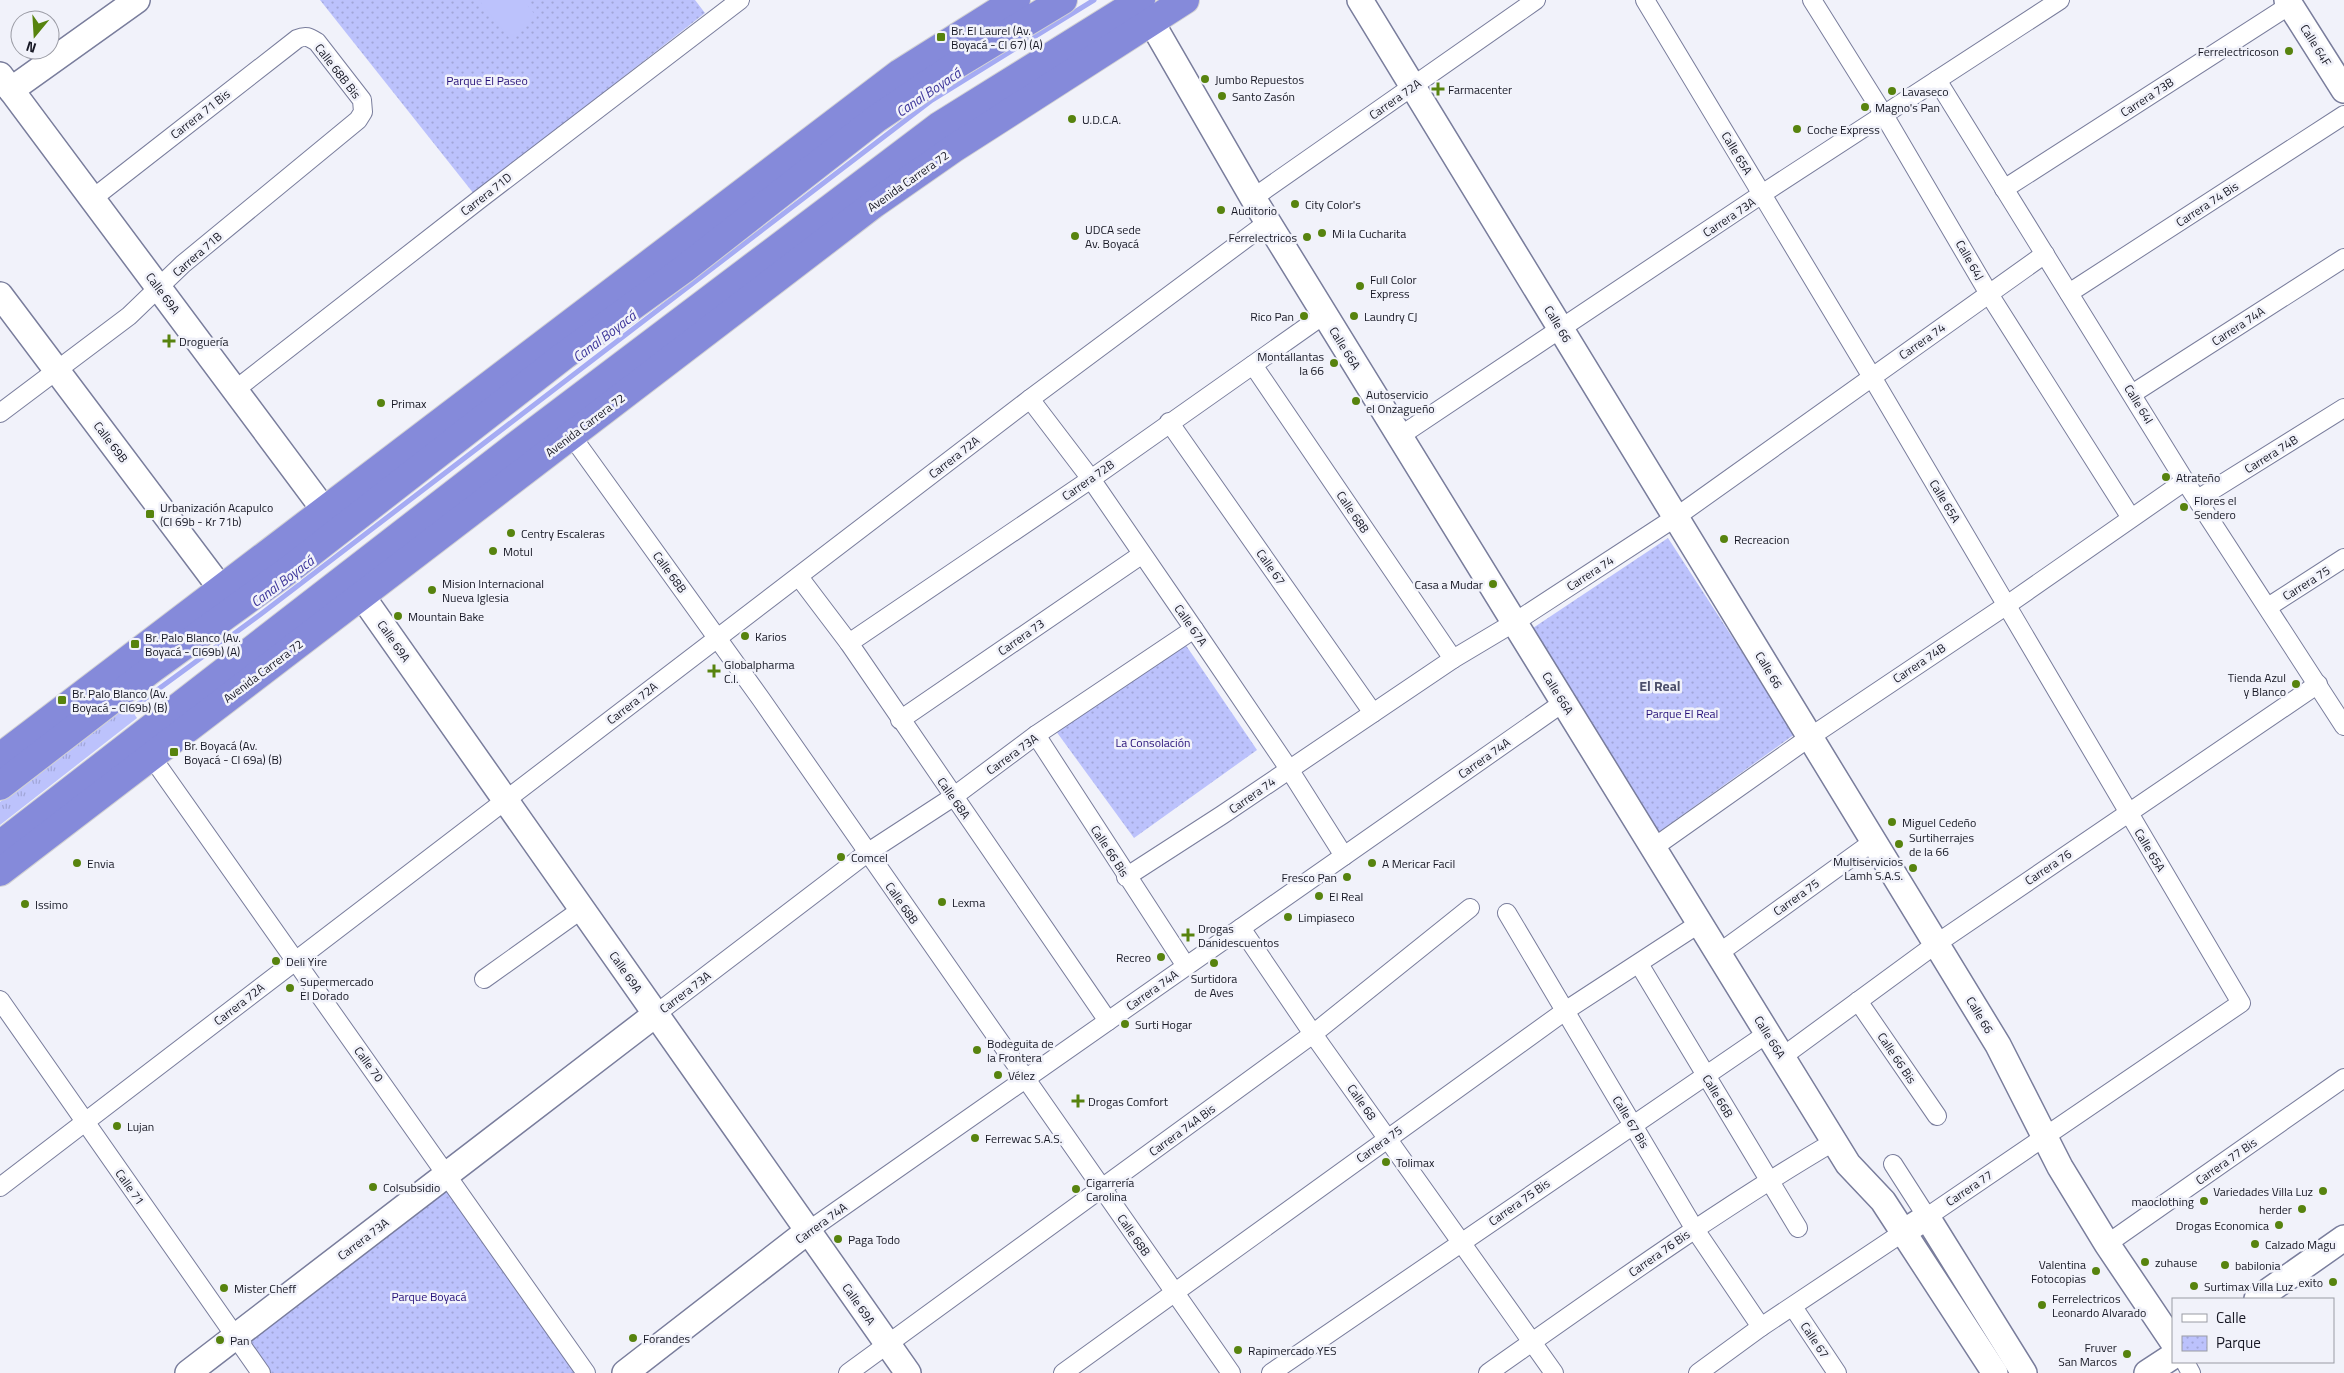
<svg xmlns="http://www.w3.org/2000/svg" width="2344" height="1373" viewBox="0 0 2344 1373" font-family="'Titillium Web',sans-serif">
  <defs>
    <pattern id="grass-tufts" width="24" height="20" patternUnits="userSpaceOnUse" patternTransform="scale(1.25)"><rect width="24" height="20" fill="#bcc2fc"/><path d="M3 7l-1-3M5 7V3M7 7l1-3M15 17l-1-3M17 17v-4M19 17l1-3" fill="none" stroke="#a1a6d8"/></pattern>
    <pattern id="park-dots" width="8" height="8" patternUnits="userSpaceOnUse" patternTransform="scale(1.25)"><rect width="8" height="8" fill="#bcc2fc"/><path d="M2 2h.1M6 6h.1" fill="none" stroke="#a1a6d8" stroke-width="1.8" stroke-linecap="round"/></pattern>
  </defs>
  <rect width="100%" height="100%" fill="#f1f2fa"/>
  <path fill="url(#grass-tufts)" d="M125,701L137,718L0,825V802Z"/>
  <g fill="url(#park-dots)">
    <path d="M320,0H695L705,13L474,194Z"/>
    <path d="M1668,538L1795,734L1656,834L1533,628Z"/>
    <path d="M1183,641L1257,750L1134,838L1053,727Z"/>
    <path d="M445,1189L582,1373H269L243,1338Z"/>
  </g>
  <path fill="#bcc2fc" d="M479,0H523L537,17L510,39Z"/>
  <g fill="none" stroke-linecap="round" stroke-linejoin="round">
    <path stroke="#a5abf3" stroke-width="5" d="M138,704L261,614L932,100L1094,0"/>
    <defs>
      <g id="street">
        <path d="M1645,0L1872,377L2241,1003L1927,1217L1893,1164"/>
        <path d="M1812,0L1884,115L1989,294L2131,518"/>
        <path d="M1937,80L2185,481L2344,726"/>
        <path d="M2004,189L2290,5"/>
        <path d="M1253,198L1536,0"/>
        <path d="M2069,293L2344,115"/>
        <path d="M1253,365L1453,659"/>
        <path d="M235,390L480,199L740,0"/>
        <path d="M2132,394L2344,258"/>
        <path d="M1030,399L1091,479L1194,629L1289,769L1344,856"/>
        <path d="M0,413L129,316L183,264L358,120L363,112L362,100L317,42C309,37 306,35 297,39L92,199"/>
        <path d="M1169,422L1373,713"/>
        <path d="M571,435L761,699L1231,1373"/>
        <path d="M1400,436L1762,194L2060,0"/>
        <path d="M2198,499L2344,408"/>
        <path d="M799,577L849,643L1108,1021"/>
        <path d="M2268,607L2344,558"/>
        <path d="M849,643L1091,479L1325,314"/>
        <path d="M900,720L1141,555"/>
        <path d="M1036,735L1186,966"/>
        <path d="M151,756L586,1373"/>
        <path d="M1653,848L1810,737L2007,605L2185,481"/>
        <path d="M1126,877L1222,815L1453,659L1515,622L1676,517L2045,254"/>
        <path d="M1507,913L1694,1228L1761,1327"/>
        <path d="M1241,928L1313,1034L1554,1373"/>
        <path d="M1719,953L1874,841"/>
        <path d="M1639,964L1798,1228"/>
        <path d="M484,979L582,909"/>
        <path d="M0,1000L261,1373"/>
        <path d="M1858,1001L1937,1116"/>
        <path d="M656,1014L867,853L953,797L1036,735L1194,629"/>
        <path d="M1782,1057L1936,944L2318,684"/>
        <path d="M0,1187L1030,399L1268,222"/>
        <path d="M808,1231L1564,702"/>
        <path d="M2107,1244L2344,1078"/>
        <path d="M1793,1307L1837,1373"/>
        <path d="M2185,1362L2191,1373"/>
        <path d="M848,1373L1313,1034L1470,908"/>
        <path d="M1063,1373L1565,1011L1700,923"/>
        <path d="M1271,1373L1768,1033"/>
        <path d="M1488,1373C1602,1293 1714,1212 1835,1141"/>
        <path d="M1698,1373L1761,1327L1905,1231"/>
      </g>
      <g id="secondary">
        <path d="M1360,0L1998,1045L2060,1167L2107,1244L2173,1342"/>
        <path d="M2287,0L2344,90"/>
        <path d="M1141,4L1253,198L1848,1164L1883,1201L1995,1373"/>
        <path d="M0,75L325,511"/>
        <path d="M11,90L137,0"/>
        <path d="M0,295L222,590"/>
        <path d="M362,596L908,1373"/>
        <path d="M1905,1231L1927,1217L2024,1373"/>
        <path d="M2257,1299L2344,1238"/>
        <path d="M188,1373L656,1014"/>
        <path d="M625,1373L808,1231"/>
        <path d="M2147,1373L2173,1356"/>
      </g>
      <g id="highway">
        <path d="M0,757L900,73L1016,0"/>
        <path d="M0,786L152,669L290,569L565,355L684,269L876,119L959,63L1063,0"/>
        <path d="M0,845L514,447L939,126L1141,0"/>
        <path d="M0,872L874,204L953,149L1185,0"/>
      </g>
    </defs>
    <use href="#street" stroke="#797d9c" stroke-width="20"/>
    <use href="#secondary" stroke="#797d9c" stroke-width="28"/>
    <use href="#highway" stroke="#d1d1d3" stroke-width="30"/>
    <use href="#street" stroke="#fff" stroke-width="18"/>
    <use href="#secondary" stroke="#fff" stroke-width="25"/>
    <use href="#highway" stroke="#858ada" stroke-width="28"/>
  </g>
  <g fill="#57830e" stroke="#f1f2fa" stroke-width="2">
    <rect x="936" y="32" width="10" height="10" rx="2.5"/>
    <circle cx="2289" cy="51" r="5"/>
    <circle cx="1205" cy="79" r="5"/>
    <path d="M1435.5 81.5h5v5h5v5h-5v5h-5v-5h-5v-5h5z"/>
    <circle cx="1892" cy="91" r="5"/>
    <circle cx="1222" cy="96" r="5"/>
    <circle cx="1865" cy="107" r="5"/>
    <circle cx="1072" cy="119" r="5"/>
    <circle cx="1797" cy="129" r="5"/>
    <circle cx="1295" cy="204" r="5"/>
    <circle cx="1221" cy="210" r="5"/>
    <circle cx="1322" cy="233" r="5"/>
    <circle cx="1075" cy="236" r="5"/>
    <circle cx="1307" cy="237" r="5"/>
    <circle cx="1360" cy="286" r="5"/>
    <circle cx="1304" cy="316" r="5"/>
    <circle cx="1354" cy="316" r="5"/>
    <path d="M166.5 333.5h5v5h5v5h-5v5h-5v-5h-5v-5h5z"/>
    <circle cx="1334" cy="363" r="5"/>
    <circle cx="1356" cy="401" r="5"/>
    <circle cx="381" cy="403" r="5"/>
    <circle cx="2166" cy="477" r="5"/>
    <circle cx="2184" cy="507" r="5"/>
    <rect x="145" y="509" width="10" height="10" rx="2.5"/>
    <circle cx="511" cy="533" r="5"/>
    <circle cx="1724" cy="539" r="5"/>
    <circle cx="493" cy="551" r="5"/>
    <circle cx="1493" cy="584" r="5"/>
    <circle cx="432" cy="590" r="5"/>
    <circle cx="398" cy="616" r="5"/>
    <circle cx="745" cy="636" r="5"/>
    <rect x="130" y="639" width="10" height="10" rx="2.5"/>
    <path d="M711.5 663.5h5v5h5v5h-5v5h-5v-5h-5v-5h5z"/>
    <circle cx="2296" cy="684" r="5"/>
    <rect x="57" y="695" width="10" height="10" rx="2.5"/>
    <rect x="169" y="747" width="10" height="10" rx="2.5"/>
    <circle cx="1892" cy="822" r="5"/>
    <circle cx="1899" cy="844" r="5"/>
    <circle cx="841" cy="857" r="5"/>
    <circle cx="77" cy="863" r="5"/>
    <circle cx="1372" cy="863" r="5"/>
    <circle cx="1913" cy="868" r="5"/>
    <circle cx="1347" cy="877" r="5"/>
    <circle cx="1319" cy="896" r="5"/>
    <circle cx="942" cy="902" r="5"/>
    <circle cx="25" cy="904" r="5"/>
    <circle cx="1288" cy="917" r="5"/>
    <path d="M1185.5 927.5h5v5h5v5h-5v5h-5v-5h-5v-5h5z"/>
    <circle cx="1161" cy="957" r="5"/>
    <circle cx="276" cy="961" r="5"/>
    <circle cx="1214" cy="963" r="5"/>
    <circle cx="290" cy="988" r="5"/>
    <circle cx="1125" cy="1024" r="5"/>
    <circle cx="977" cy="1050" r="5"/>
    <circle cx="998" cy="1075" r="5"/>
    <path d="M1075.5 1093.5h5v5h5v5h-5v5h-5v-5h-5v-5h5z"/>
    <circle cx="117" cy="1126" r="5"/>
    <circle cx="975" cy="1138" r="5"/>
    <circle cx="1386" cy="1162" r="5"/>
    <circle cx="373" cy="1187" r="5"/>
    <circle cx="1076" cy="1189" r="5"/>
    <circle cx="2323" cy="1191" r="5"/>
    <circle cx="2204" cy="1201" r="5"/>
    <circle cx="2302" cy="1209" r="5"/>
    <circle cx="2279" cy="1225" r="5"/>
    <circle cx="838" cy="1239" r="5"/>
    <circle cx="2255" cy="1244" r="5"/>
    <circle cx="2145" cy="1262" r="5"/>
    <circle cx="2225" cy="1265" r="5"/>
    <circle cx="2096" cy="1271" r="5"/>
    <circle cx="2333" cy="1282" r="5"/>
    <circle cx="2194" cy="1286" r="5"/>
    <circle cx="224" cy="1288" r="5"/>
    <circle cx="2042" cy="1305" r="5"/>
    <circle cx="633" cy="1338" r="5"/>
    <circle cx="220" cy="1340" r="5"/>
    <circle cx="1238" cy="1350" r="5"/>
    <circle cx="2127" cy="1354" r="5"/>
  </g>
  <g text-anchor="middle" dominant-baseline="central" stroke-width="5" stroke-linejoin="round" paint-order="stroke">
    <g font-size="12" fill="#171824" stroke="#f1f2fa" text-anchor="start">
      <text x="951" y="30">Br. El Laurel (Av.<tspan x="951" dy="14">Boyacá - Cl 67) (A)</tspan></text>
      <text x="2279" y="51" text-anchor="end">Ferrelectricoson</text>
      <text x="1215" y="79">Jumbo Repuestos</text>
      <text x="1448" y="89">Farmacenter</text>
      <text x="1902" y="91">Lavaseco</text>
      <text x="1232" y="96">Santo Zasón</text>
      <text x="1875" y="107">Magno's Pan</text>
      <text x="1082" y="119">U.D.C.A.</text>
      <text x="1807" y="129">Coche Express</text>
      <text x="1305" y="204">City Color's</text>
      <text x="1231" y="210">Auditorio</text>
      <text x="1085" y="229">UDCA sede<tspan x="1085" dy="14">Av. Boyacá</tspan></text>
      <text x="1332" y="233">Mi la Cucharita</text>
      <text x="1297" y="237" text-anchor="end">Ferrelectricos</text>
      <text x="1370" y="279">Full Color<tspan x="1370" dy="14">Express</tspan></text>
      <text x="1294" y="316" text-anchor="end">Rico Pan</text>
      <text x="1364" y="316">Laundry CJ</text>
      <text x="179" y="341">Droguería</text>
      <text x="1324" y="356" text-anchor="end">Montallantas<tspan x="1324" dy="14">la 66</tspan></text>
      <text x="1366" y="394">Autoservicio<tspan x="1366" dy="14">el Onzagueño</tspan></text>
      <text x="391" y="403">Primax</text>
      <text x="2176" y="477">Atrateño</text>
      <text x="2194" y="500">Flores el<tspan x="2194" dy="14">Sendero</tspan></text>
      <text x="160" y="507">Urbanización Acapulco<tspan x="160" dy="14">(Cl 69b - Kr 71b)</tspan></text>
      <text x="521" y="533">Centry Escaleras</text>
      <text x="1734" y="539">Recreacion</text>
      <text x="503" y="551">Motul</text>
      <text x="442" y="583">Mision Internacional<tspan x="442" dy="14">Nueva Iglesia</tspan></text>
      <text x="1483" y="584" text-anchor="end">Casa a Mudar</text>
      <text x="408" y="616">Mountain Bake</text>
      <text x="755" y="636">Karios</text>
      <text x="145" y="637">Br. Palo Blanco (Av.<tspan x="145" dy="14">Boyacá - Cl69b) (A)</tspan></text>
      <text x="724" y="664">Globalpharma<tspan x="724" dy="14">C.I.</tspan></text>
      <text x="2286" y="677" text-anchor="end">Tienda Azul<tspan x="2286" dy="14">y Blanco</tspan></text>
      <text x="72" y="693">Br. Palo Blanco (Av.<tspan x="72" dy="14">Boyacá - Cl69b) (B)</tspan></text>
      <text x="184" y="745">Br. Boyacá (Av.<tspan x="184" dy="14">Boyacá - Cl 69a) (B)</tspan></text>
      <text x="1902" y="822">Miguel Cedeño</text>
      <text x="1909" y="837">Surtiherrajes<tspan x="1909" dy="14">de la 66</tspan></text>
      <text x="851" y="857">Comcel</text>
      <text x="1903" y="861" text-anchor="end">Multiservicios<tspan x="1903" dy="14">Lamh S.A.S.</tspan></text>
      <text x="87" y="863">Envia</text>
      <text x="1382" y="863">A Mericar Facil</text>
      <text x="1337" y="877" text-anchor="end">Fresco Pan</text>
      <text x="1329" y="896">El Real</text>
      <text x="952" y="902">Lexma</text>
      <text x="35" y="904">Issimo</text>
      <text x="1298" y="917">Limpiaseco</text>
      <text x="1198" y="928">Drogas<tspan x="1198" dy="14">Danidescuentos</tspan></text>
      <text x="1151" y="957" text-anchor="end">Recreo</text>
      <text x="286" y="961">Deli Yire</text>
      <text x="1214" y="978" text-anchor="middle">Surtidora<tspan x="1214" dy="14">de Aves</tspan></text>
      <text x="300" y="981">Supermercado<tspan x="300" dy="14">El Dorado</tspan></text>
      <text x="1135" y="1024">Surti Hogar</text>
      <text x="987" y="1043">Bodeguita de<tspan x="987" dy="14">la Frontera</tspan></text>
      <text x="1008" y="1075">Vélez</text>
      <text x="1088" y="1101">Drogas Comfort</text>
      <text x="127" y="1126">Lujan</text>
      <text x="985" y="1138">Ferrewac S.A.S.</text>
      <text x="1396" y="1162">Tolimax</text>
      <text x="1086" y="1182">Cigarrería<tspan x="1086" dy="14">Carolina</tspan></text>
      <text x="383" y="1187">Colsubsidio</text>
      <text x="2313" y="1191" text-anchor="end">Variedades Villa Luz</text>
      <text x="2194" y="1201" text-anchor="end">maoclothing</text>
      <text x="2292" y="1209" text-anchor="end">herder</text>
      <text x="2269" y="1225" text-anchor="end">Drogas Economica</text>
      <text x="848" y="1239">Paga Todo</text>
      <text x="2265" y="1244">Calzado Magu</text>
      <text x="2155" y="1262">zuhause</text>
      <text x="2086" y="1264" text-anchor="end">Valentina<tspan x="2086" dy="14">Fotocopias</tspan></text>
      <text x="2235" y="1265">babilonia</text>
      <text x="2323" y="1282" text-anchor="end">exito</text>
      <text x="2204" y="1286">Surtimax Villa Luz</text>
      <text x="234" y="1288">Mister Cheff</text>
      <text x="2052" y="1298">Ferrelectricos<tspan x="2052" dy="14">Leonardo Alvarado</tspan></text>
      <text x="643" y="1338">Forandes</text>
      <text x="230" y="1340">Pan</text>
      <text x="2117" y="1347" text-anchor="end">Fruver<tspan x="2117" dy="14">San Marcos</tspan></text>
      <text x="1248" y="1350">Rapimercado YES</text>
    </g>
    <g font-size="12" fill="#171824" stroke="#f1f2fa">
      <text transform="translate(2316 45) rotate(58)">Calle 64F</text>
      <text transform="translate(338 71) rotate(52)">Calle 68B Bis</text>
      <text transform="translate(2147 97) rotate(-33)">Carrera 73B</text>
      <text transform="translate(1395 99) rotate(-35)">Carrera 72A</text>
      <text transform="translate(200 114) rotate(-38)">Carrera 71 Bis</text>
      <text transform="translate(1737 153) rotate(59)">Calle 65A</text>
      <text transform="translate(908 181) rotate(-35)">Avenida Carrera 72</text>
      <text transform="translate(486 194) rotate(-38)">Carrera 71D</text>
      <text transform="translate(2207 204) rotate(-33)">Carrera 74 Bis</text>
      <text transform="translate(1729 217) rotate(-34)">Carrera 73A</text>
      <text transform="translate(197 254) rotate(-41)">Carrera 71B</text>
      <text transform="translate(1970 260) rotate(60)">Calle 64J</text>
      <text transform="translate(163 293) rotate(53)">Calle 69A</text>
      <text transform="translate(1558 324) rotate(59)">Calle 66</text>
      <text transform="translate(2238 326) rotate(-33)">Carrera 74A</text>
      <text transform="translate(1922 341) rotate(-35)">Carrera 74</text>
      <text transform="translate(1345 348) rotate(58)">Calle 66A</text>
      <text transform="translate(2139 404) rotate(58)">Calle 64I</text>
      <text transform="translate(585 425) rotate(-37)">Avenida Carrera 72</text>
      <text transform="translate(111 442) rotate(53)">Calle 69B</text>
      <text transform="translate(2271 454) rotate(-32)">Carrera 74B</text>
      <text transform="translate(954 457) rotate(-38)">Carrera 72A</text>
      <text transform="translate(1088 480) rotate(-35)">Carrera 72B</text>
      <text transform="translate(1945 501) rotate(59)">Calle 65A</text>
      <text transform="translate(1353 512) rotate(56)">Calle 68B</text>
      <text transform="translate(1271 567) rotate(55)">Calle 67</text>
      <text transform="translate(670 572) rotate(54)">Calle 68B</text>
      <text transform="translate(1590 573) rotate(-33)">Carrera 74</text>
      <text transform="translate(2306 583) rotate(-32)">Carrera 75</text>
      <text transform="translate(1191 625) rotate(55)">Calle 67A</text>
      <text transform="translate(1021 637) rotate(-35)">Carrera 73</text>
      <text transform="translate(394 641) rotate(55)">Calle 69A</text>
      <text transform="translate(1919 663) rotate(-34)">Carrera 74B</text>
      <text transform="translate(1769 670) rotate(59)">Calle 66</text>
      <text transform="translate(263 671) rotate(-37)">Avenida Carrera 72</text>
      <text transform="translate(1558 693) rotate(58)">Calle 66A</text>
      <text transform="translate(632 703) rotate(-38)">Carrera 72A</text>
      <text transform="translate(1012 754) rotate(-36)">Carrera 73A</text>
      <text transform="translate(1484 758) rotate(-35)">Carrera 74A</text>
      <text transform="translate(1252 795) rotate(-35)">Carrera 74</text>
      <text transform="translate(954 798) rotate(55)">Calle 68A</text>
      <text transform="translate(2150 850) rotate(59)">Calle 65A</text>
      <text transform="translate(1110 851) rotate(57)">Calle 66 Bis</text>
      <text transform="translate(2048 867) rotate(-34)">Carrera 76</text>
      <text transform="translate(1796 897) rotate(-36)">Carrera 75</text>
      <text transform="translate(902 903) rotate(55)">Calle 68B</text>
      <text transform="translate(626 972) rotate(55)">Calle 69A</text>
      <text transform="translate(1152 990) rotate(-35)">Carrera 74A</text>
      <text transform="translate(685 992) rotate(-37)">Carrera 73A</text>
      <text transform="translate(239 1004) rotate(-38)">Carrera 72A</text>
      <text transform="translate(1980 1015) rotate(59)">Calle 66</text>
      <text transform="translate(1770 1037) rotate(58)">Calle 66A</text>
      <text transform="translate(1897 1058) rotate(56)">Calle 66 Bis</text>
      <text transform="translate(369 1064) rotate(54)">Calle 70</text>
      <text transform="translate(1718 1096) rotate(59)">Calle 66B</text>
      <text transform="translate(1362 1102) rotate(55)">Calle 68</text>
      <text transform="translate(1631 1122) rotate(59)">Calle 67 Bis</text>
      <text transform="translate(1182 1130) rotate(-36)">Carrera 74A Bis</text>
      <text transform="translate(1379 1144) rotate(-36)">Carrera 75</text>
      <text transform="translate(2226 1161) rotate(-35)">Carrera 77 Bis</text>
      <text transform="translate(130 1187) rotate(55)">Calle 71</text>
      <text transform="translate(1969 1188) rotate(-34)">Carrera 77</text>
      <text transform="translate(1519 1202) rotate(-35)">Carrera 75 Bis</text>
      <text transform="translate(821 1223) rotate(-36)">Carrera 74A</text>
      <text transform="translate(1134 1235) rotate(55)">Calle 68B</text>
      <text transform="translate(363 1239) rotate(-37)">Carrera 73A</text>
      <text transform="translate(1659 1253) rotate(-35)">Carrera 76 Bis</text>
      <text transform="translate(859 1304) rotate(55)">Calle 69A</text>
      <text transform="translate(1815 1340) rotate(56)">Calle 67</text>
    </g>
    <g font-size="12" fill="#251078" stroke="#f1f2fa">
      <text x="487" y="80">Parque El Paseo</text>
      <text x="1682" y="713">Parque El Real</text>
      <text x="1153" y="742">La Consolación</text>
      <text x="429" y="1296">Parque Boyacá</text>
    </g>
    <g font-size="14" font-style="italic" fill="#3c359a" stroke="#f1f2fa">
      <text transform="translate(928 92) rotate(-34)">Canal Boyacá</text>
      <text transform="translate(604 336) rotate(-37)">Canal Boyacá</text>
      <text transform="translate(282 581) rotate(-37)">Canal Boyacá</text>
    </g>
    <g font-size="14" font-weight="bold" fill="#4c4f6b" stroke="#f1f2fa">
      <text x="1660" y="685">El Real</text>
    </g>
  </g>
  <rect x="2172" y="1298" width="162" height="65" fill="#f1f2fa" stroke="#9a9ba4"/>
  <rect x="2182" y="1314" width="25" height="8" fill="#ffffff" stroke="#9a9ba4"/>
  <text x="2216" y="1323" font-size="15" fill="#171824">Calle</text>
  <rect x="2182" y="1336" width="25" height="15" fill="url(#park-dots)" stroke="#9a9ba4"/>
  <text x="2216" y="1348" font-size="15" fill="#171824">Parque</text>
  <g transform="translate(35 35) rotate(198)"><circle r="24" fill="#f1f2fa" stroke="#9a9ba4"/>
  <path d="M0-4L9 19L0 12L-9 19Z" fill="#57830e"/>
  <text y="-8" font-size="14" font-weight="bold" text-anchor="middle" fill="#171824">N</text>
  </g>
</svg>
